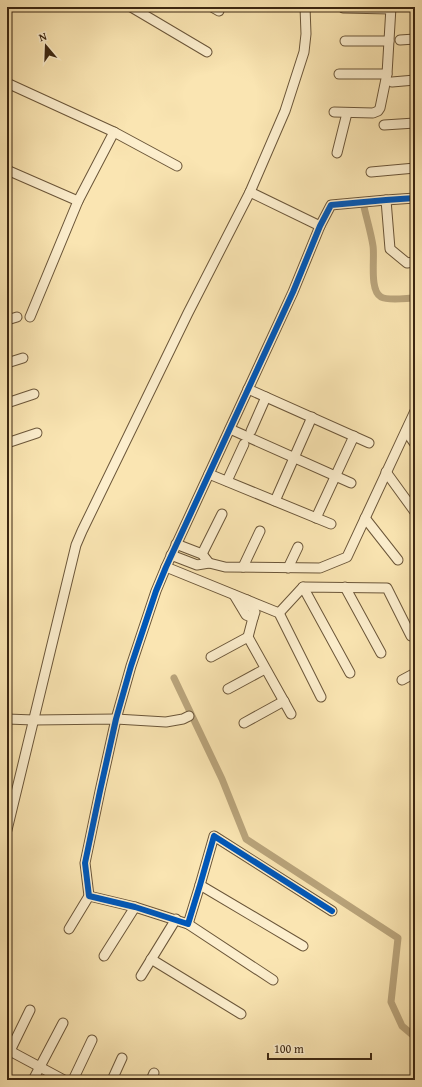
<svg xmlns="http://www.w3.org/2000/svg" width="422" height="1087" viewBox="0 0 422 1087" font-family="'Gentium Book Plus',serif">
  <rect width="100%" height="100%" fill="#fae5b2"/>
  <filter id="stains"><feTurbulence type="fractalNoise" baseFrequency=".005" numOctaves="4"/><feColorMatrix values="0 0 0 0 .2 0 0 0 0 .09 0 0 0 0 .02 0 0 0 .5 -.17"/></filter>
  <radialGradient id="worn" r=".72"><stop offset=".6" stop-color="#630" stop-opacity="0"/><stop offset="1" stop-color="#630" stop-opacity=".3"/></radialGradient>
  <g fill="none" stroke-linecap="round" stroke-linejoin="round">
    <g stroke="#b9a47b" stroke-width="7">
      <path d="M364,207C367,220 371,233 373,246C375,258 369,290 381,297C388,301 407,298 415,298"/>
      <path d="M174,678L222,779L246,839L398,938L391,1002L402,1026L415,1037"/>
    </g>
    <defs>
      <g id="minor">
        <path d="M131,7L207,52"/>
        <path d="M212,7L219,11"/>
        <path d="M343,8L391,9"/>
        <path d="M400,40L415,39"/>
        <path d="M345,41H389"/>
        <path d="M339,74H387"/>
        <path d="M392,82L415,80"/>
        <path d="M7,83L114,132L177,166"/>
        <path d="M334,112L373,113L378,111L380,108L387,74L391,7"/>
        <path d="M384,125L415,123"/>
        <path d="M337,153L347,113"/>
        <path d="M7,170L78,201"/>
        <path d="M371,172L415,168"/>
        <path d="M250,192L320,226"/>
        <path d="M386,200L390,249L407,263L415,262"/>
        <path d="M30,317L78,201L114,132"/>
        <path d="M7,320L17,317"/>
        <path d="M7,363L23,358"/>
        <path d="M248,389L369,443"/>
        <path d="M7,403L34,394"/>
        <path d="M230,429L351,483"/>
        <path d="M251,431L266,397"/>
        <path d="M406,431L415,444"/>
        <path d="M7,443L37,433"/>
        <path d="M386,472L415,512"/>
        <path d="M209,474L331,524"/>
        <path d="M227,481L244,444"/>
        <path d="M275,501L312,417"/>
        <path d="M316,518L354,436"/>
        <path d="M365,518L398,560"/>
        <path d="M202,554L222,514"/>
        <path d="M171,555L197,565L209,563L202,554L176,544"/>
        <path d="M209,563L225,567L320,568L347,557L415,411"/>
        <path d="M166,567L279,613L321,697"/>
        <path d="M243,567L260,531"/>
        <path d="M288,568L298,547"/>
        <path d="M303,587L350,673"/>
        <path d="M345,587L381,653"/>
        <path d="M234,595L246,615L253,618L255,612L247,600"/>
        <path d="M279,613L303,587L387,588L411,636"/>
        <path d="M253,618L248,637L291,714"/>
        <path d="M211,657L248,637"/>
        <path d="M402,680L415,673"/>
        <path d="M228,689L265,669"/>
        <path d="M7,719L34,720L116,719L166,722L183,719L189,716"/>
        <path d="M244,723L284,701"/>
        <path d="M7,830L76,545L82,531L188,313L250,192L285,111L304,52L306,34L305,7"/>
        <path d="M200,885L303,946"/>
        <path d="M332,911L214,836L200,885L188,924L135,907L89,896L85,863L100,791L116,719L131,666L156,591L166,567L293,292L320,226L331,205L386,200L415,198"/>
        <path d="M188,924L273,980"/>
        <path d="M69,929L89,896"/>
        <path d="M104,956L135,907"/>
        <path d="M151,959L241,1014"/>
        <path d="M141,976L176,919"/>
        <path d="M10,1051L64,1080"/>
        <path d="M8,1055L30,1010"/>
        <path d="M33,1080L63,1023"/>
        <path d="M73,1080L92,1040"/>
        <path d="M112,1080L122,1058"/>
        <path d="M151,1080L154,1073"/>
      </g>
    </defs>
    <use href="#minor" stroke="#6b5639" stroke-width="11"/>
    <use href="#minor" stroke="#fceecd" stroke-width="9"/>
    <defs>
      <path id="cycleway" d="M332,911L214,836L200,885L188,924L135,907L89,896L85,863L100,791L116,719L131,666L156,591L166,567L293,292L320,226L331,205L386,200L415,198"/>
    </defs>
    <use href="#cycleway" stroke="#fceecd" stroke-width="8"/>
    <use href="#cycleway" stroke="#0057b8" stroke-width="6"/>
  </g>
  <rect width="422" height="1087" fill="none" stroke="#fae5b2" stroke-width="24"/>
  <rect x="8" y="8" width="406" height="1071" fill="none" stroke="#3b2611" stroke-width="2"/>
  <rect x="12" y="12" width="398" height="1063" fill="none" stroke="#3b2611"/>
  <g transform="translate(46 46) rotate(341)" stroke="#fceecd" stroke-width="3" paint-order="stroke">
  <path d="M0-3L7 15L0 10L-7 15Z" fill="#3b2611"/>
  <text y="-6" font-size="11" font-weight="bold" text-anchor="middle" fill="#3b2611">N</text>
  </g>
  <path d="M268 1053v6h103v-6" fill="none" stroke="#3b2611" stroke-width="2"/>
  <text x="274" y="1053" font-size="12" fill="#3b2611" stroke="#fceecd" stroke-width="3" paint-order="stroke">100 m</text>
  <rect width="100%" height="100%" filter="url(#stains)"/>
  <rect width="100%" height="100%" fill="url(#worn)"/>
</svg>
